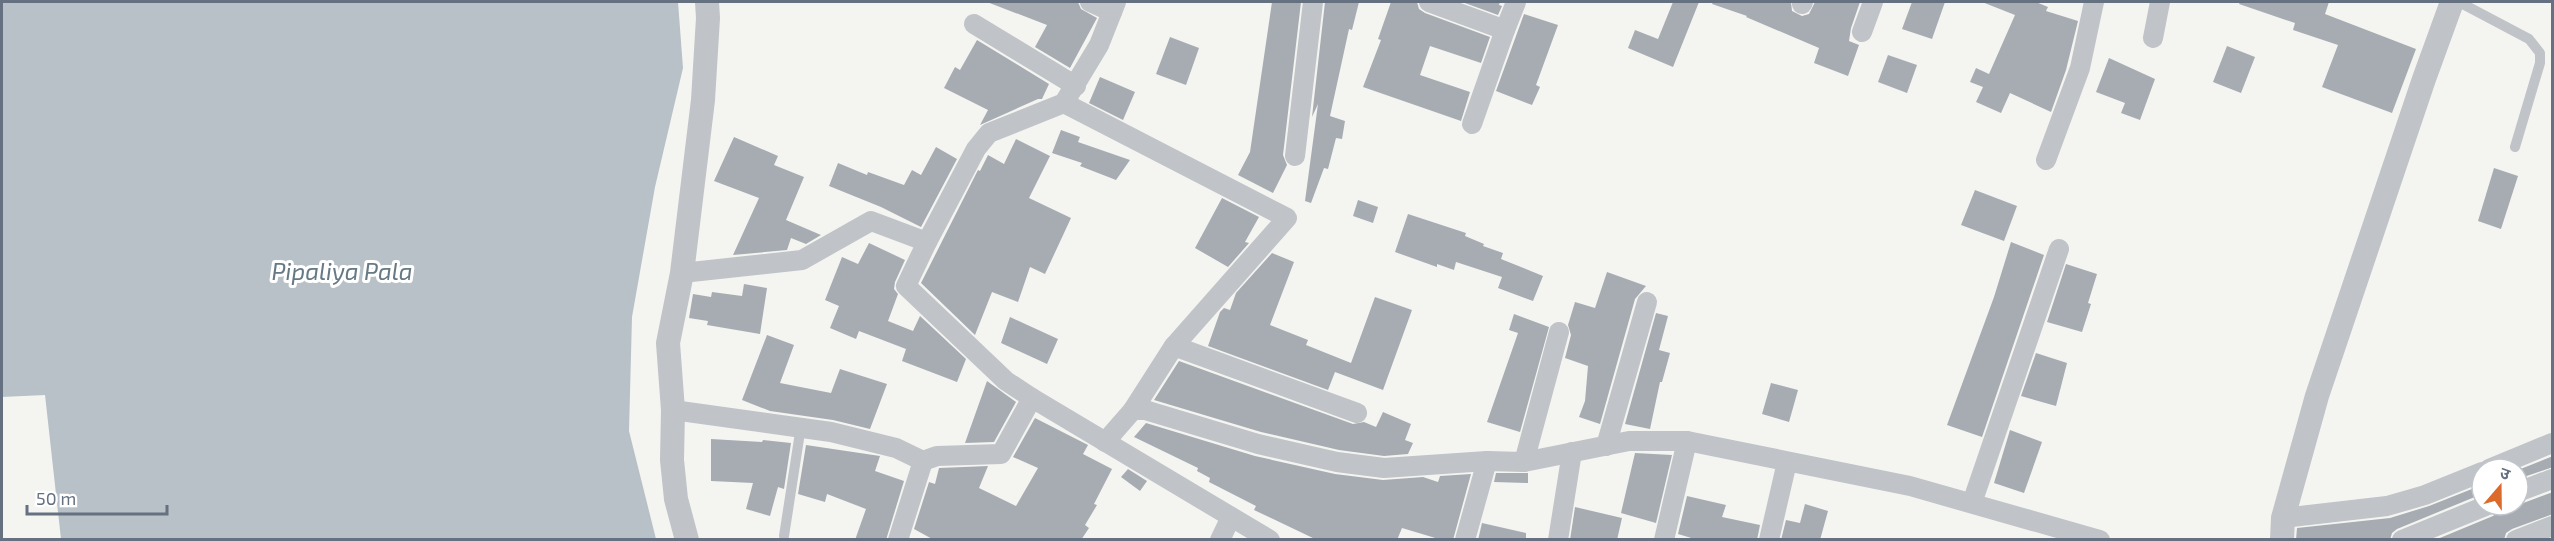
<svg xmlns="http://www.w3.org/2000/svg" width="2554" height="541" viewBox="0 0 2554 541" font-family="'Exo 2','Noto Sans Devanagari',sans-serif">
  <rect width="100%" height="100%" fill="#f4f5f1"/>
  <path fill="#b8c1c7" d="M2,2H678L683,68L655,187L632,317L629,431L656,539H61L45,395L2,397Z"/>
  <g fill="#a7acb3">
    <path d="M987,2H1078L1081,9L1097,18L1070,68L1035,47L1047,25Z"/>
    <path d="M1272,2H1301L1283,155L1287,165L1273,193L1238,175L1250,152Z"/>
    <path d="M1325,2H1359L1352,30L1349,29L1330,116L1345,121L1342,139L1336,138L1328,169L1324,168L1311,203L1305,201L1318,104L1312,117Z"/>
    <path d="M1391,2H1417L1419,9L1425,13L1490,37L1481,63L1430,46L1420,75L1470,92L1461,121L1363,87L1381,40L1378,39Z"/>
    <path d="M1462,2H1500L1499,5L1502,6L1498,15Z"/>
    <path d="M1673,2H1699L1673,67L1628,48L1635,30L1658,39Z"/>
    <path d="M1713,2H1791L1792,11L1802,16L1809,14L1815,2H1860L1851,28L1849,41L1859,45L1848,76L1814,63L1819,48L1746,17L1747,16L1712,4Z"/>
    <path d="M1912,2H1945L1932,39L1902,29Z"/>
    <path d="M1982,2H2036L2048,7L2046,11L2078,21L2066,70L2051,112L2010,93L2001,113L1976,102L1983,87L1970,82L1976,68L1989,74L2015,15Z"/>
    <path d="M2240,2H2329L2325,14L2416,49L2392,113L2322,87L2338,45L2293,30L2295,23L2239,4Z"/>
    <path d="M1524,14L1558,25L1536,85L1540,87L1532,105L1496,91Z"/>
    <path d="M1170,37L1199,48L1186,85L1156,74Z"/>
    <path d="M977,40L1049,84L1042,99H1038L980,125L988,110L944,88L955,67L960,70Z"/>
    <path d="M2227,46L2255,57L2241,93L2213,82Z"/>
    <path d="M1888,55L1917,65L1907,93L1878,82Z"/>
    <path d="M2109,58L2155,79L2140,120L2121,113L2125,103L2096,92Z"/>
    <path d="M1100,77L1135,92L1123,120L1089,103Z"/>
    <path d="M1061,130L1080,137L1078,142L1130,160L1116,180L1080,166L1082,163L1052,153Z"/>
    <path d="M734,137L778,156L774,165L804,177L786,220L821,235L806,244L791,238L787,250L733,255L759,198L714,181Z"/>
    <path d="M1016,139L1050,156L1029,198L1071,218L1045,274L1030,267L1018,302L992,292L975,335L921,283L978,170L980,171L988,155L1004,164Z"/>
    <path d="M936,147L957,159L921,227L881,207L829,186L838,163L867,175L868,172L904,185L912,170L921,175Z"/>
    <path d="M2494,168L2518,176L2501,229L2478,221Z"/>
    <path d="M1975,190L2017,206L2004,241L1961,225Z"/>
    <path d="M1222,198L1259,217L1245,242L1249,243L1228,267L1195,248Z"/>
    <path d="M1358,200L1378,207L1373,223L1353,216Z"/>
    <path d="M1408,214L1466,233L1465,236L1484,244L1483,246L1503,253L1501,259L1543,276L1533,301L1498,288L1502,277L1456,262L1454,270L1437,264V267L1395,252Z"/>
    <path d="M2011,242L2044,255L1982,437L1947,425L1994,297Z"/>
    <path d="M869,243L905,260L895,282L894,289L898,294L888,321L913,331L920,316L966,359L957,382L902,361L906,349L859,331L856,339L830,328L839,306L825,300L842,257L858,264Z"/>
    <path d="M1272,253L1294,262L1270,325L1308,340L1306,345L1351,363L1375,297L1412,310L1383,390L1335,372L1328,390L1208,346L1220,312L1224,308L1230,310L1236,293Z"/>
    <path d="M2066,264L2097,274L2088,303L2091,304L2082,332L2047,322Z"/>
    <path d="M1607,272L1646,286L1635,299L1600,424L1579,417L1585,401L1588,366L1565,358L1571,335L1568,325L1575,302L1595,308Z"/>
    <path d="M744,284L767,288L760,334L707,325L708,321L689,318L693,294L711,297L712,292L742,296Z"/>
    <path d="M1656,313L1668,316L1659,350L1670,353L1662,382H1660L1650,429L1625,424Z"/>
    <path d="M1514,314L1549,327L1520,432L1487,422L1518,333L1509,330Z"/>
    <path d="M1010,317L1058,339L1047,364L1001,343Z"/>
    <path d="M767,335L794,345L780,383L831,393L840,369L887,384L870,429L833,420L770,411L742,400Z"/>
    <path d="M2036,353L2067,363L2056,406L2021,396Z"/>
    <path d="M1179,361L1353,424L1364,422L1376,427L1383,412L1411,424L1405,440L1413,443L1408,454L1384,456L1339,450L1261,432L1154,400Z"/>
    <path d="M987,381L1016,402L994,442L965,443Z"/>
    <path d="M1771,383L1798,390L1789,422L1762,414Z"/>
    <path d="M1035,418L1088,445L1083,454L1112,469L1094,504L1097,505L1085,525L1089,528L1081,540H934L914,529L929,482L935,484L939,468L988,466L979,488L1016,506L1038,468L1013,457Z"/>
    <path d="M1146,423L1255,456L1335,474L1383,480L1423,477L1438,482L1440,476L1471,474L1453,540H1442L1402,528L1397,540H1317L1254,510L1256,506L1209,482L1210,478L1197,471L1198,468L1134,437Z"/>
    <path d="M2010,430L2042,442L2024,493L1994,483Z"/>
    <path d="M711,439L762,442L763,440L791,443L784,489L778,487L770,516L746,509L753,483L711,481Z"/>
    <path d="M806,445L880,456L875,471L904,481L886,540H855L866,509L827,494L825,502L798,494Z"/>
    <path d="M1635,453L1672,455L1656,523L1621,513Z"/>
    <path d="M2553,456V467L2518,479V470Z"/>
    <path d="M1128,469L1147,481L1140,491L1121,477Z"/>
    <path d="M1496,473H1528V483L1494,482Z"/>
    <path d="M2482,485V494L2397,529L2392,533L2390,540H2296L2297,528L2390,518L2429,506Z"/>
    <path d="M2553,492V514L2512,529L2506,533L2504,540H2435L2493,516L2498,512L2500,505H2518Z"/>
    <path d="M1687,496L1726,505L1722,517L1760,525L1757,540H1698L1678,534Z"/>
    <path d="M1805,504L1828,511L1820,540H1781L1786,520L1800,523Z"/>
    <path d="M1575,507L1622,518L1617,540H1570Z"/>
    <path d="M1482,523L1526,533V540H1478Z"/>
  </g>
  <g fill="none" stroke-linecap="round" stroke-linejoin="round">
    <g stroke="#c0c3c7" stroke-width="10">
      <path d="M2459,2L2529,39L2540,53V63L2515,147"/>
      <path d="M784,536L801,426"/>
    </g>
    <g stroke="#c0c3c7" stroke-width="20">
      <path d="M1090,2L1112,12"/>
      <path d="M1429,2L1505,30L1516,2"/>
      <path d="M1802,4L1803,2"/>
      <path d="M974,24L1076,86"/>
      <path d="M1862,32L1873,2"/>
      <path d="M2153,38L2160,2"/>
      <path d="M1064,103L1287,218L1174,346L1357,413"/>
      <path d="M1472,124L1505,30"/>
      <path d="M1295,156L1313,2"/>
      <path d="M2046,160L2080,68L2094,2"/>
      <path d="M927,242L906,286L1006,381L1032,398L1270,540"/>
      <path d="M682,273L802,260L871,221L927,242L976,149L989,133L1064,103L1099,45L1116,2"/>
      <path d="M673,410L831,432L896,448L923,461"/>
      <path d="M1133,410L1174,346"/>
      <path d="M1105,442L1133,410H1145L1258,444L1337,462L1384,468L1487,461L1524,462L1629,441H1687L1910,486L2100,540"/>
      <path d="M1606,446L1647,302"/>
      <path d="M1524,462L1559,332"/>
      <path d="M2489,469L2552,443"/>
      <path d="M2518,492L2552,479"/>
      <path d="M1972,503L2059,249"/>
      <path d="M2283,518L2387,506L2425,495L2482,472"/>
      <path d="M898,540L923,461L937,456L1001,454L1032,398"/>
      <path d="M1220,540L1231,517"/>
      <path d="M1465,540L1487,461"/>
      <path d="M1558,540L1572,452"/>
      <path d="M1664,540L1687,441"/>
      <path d="M1769,540L1787,462"/>
      <path d="M2402,540L2488,505"/>
      <path d="M2516,540L2552,526"/>
    </g>
    <g stroke="#c0c3c7" stroke-width="24">
      <path d="M687,540L676,499L672,460L673,410L668,343L682,273L703,100L708,18L707,2"/>
      <path d="M2282,540L2283,518L2317,396L2424,79L2452,2"/>
    </g>
  </g>
  <g text-anchor="middle" dominant-baseline="central" stroke-width="6" stroke-linejoin="round" paint-order="stroke">
    <g font-size="24" font-style="italic" fill="#667985" stroke="#fff">
      <text x="342" y="270">Pipaliya Pala</text>
    </g>
  </g>
  <rect width="2554" height="541" fill="none" stroke="#657181" stroke-width="6"/>
  <g transform="translate(2500 487) rotate(20)"><circle r="28" fill="#ffffff" stroke="#c1c6cd" stroke-width="1.5"/>
  <path d="M0-4.5L10 22L0 15L-10 22Z" fill="#db6a2b"/>
  <text y="-9" font-size="16" font-weight="bold" text-anchor="middle" fill="#657181">उ</text>
  </g>
  <path d="M27 505v9h140v-9" fill="none" stroke="#657181" stroke-width="3"/>
  <text x="36" y="505" font-size="18" fill="#657181" stroke="#ffffff" stroke-width="4.5" paint-order="stroke">50 m</text>
</svg>
